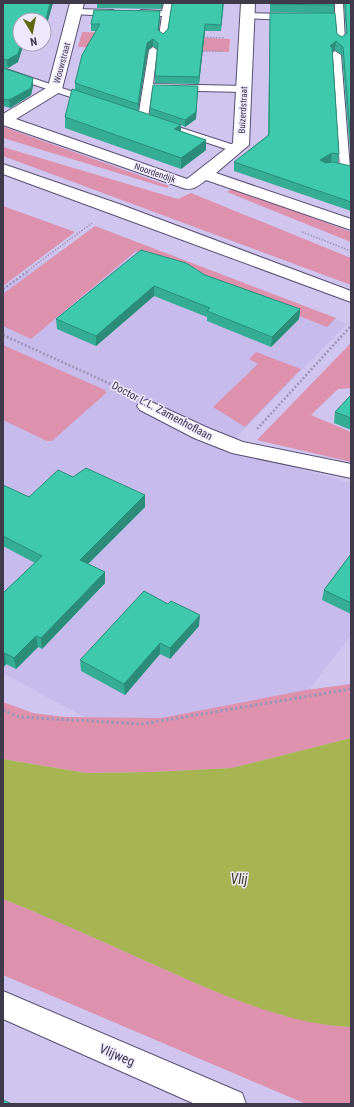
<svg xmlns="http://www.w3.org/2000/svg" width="354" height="1107" viewBox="0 0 354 1107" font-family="'Roboto Condensed',sans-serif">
  <rect width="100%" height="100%" fill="#cfc5ee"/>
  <path fill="#c7bbeb" d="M95,229L347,324L225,449L351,483V635L228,795L3,673V288Z"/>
  <g fill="#dd91ad">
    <path d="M82,32L155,34L152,49L78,47Z"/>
    <path d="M156,36L230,39L229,52L154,50Z"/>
    <path d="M4,127L169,186L167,188L3,138Z"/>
    <path d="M3,147L178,199L191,193L351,258V285L3,156Z"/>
    <path d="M233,188L351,232V242L227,192Z"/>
    <path d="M3,206L75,232L3,286Z"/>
    <path d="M95,226L336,318L327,327L136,251L31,339L3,326V294Z"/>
    <path d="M351,343V388L338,389L311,415L351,432V462L257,440Z"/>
    <path d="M3,345L105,390L106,393L52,441H47L3,420Z"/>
    <path d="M256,352L301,369L245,427L213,407L258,364L249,359Z"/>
    <path d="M351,684V738L232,768L153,772L86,773L3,759V702L33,713L65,717L161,718L306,690Z"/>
    <path d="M3,899C61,922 118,949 175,974C229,998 292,1024 351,1027V1104H306L3,975Z"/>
  </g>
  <path fill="#a6b451" d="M351,738V1027C293,1025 228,998 175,974C118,949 61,922 3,899V759L86,773L153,772L232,768Z"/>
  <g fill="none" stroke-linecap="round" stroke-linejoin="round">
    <defs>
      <g id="service">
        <path d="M164,3H172L167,36L163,39L159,36L162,16H141L137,13L141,10L162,11Z"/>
        <path d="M335,3H343L345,41L341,44L337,41L336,21H318L314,18L318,15H335Z"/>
        <path d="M75,9L113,10L117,13L113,16L72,14L71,12Z"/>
        <path d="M248,13L287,14L291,17L287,20L245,18L244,16Z"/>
        <path d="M153,47L157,50L153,84L244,86L249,89L244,92L152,90L148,118L146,120H140L138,118L149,50Z"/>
        <path d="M335,51L341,55L350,169L345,172L340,169L333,56L331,54Z"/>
        <path d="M3,68L91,98L93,100L91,102H85L3,74Z"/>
        <path d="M163,122L240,147L241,149L240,151H232L160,127L158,125L160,123Z"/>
      </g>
      <g id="minor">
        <path d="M70,3H84L62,89L60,92L16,119L187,179L233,143L241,3H255L249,145L216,173L351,219V230L206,180C198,186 193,191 183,188L3,125V114L48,87Z"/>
        <path d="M147,400L208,428L243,442L351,464V478L232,453L194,438L140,410L137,406L140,402Z"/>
        <path d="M3,991L242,1093L246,1104H195L3,1019Z"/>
      </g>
      <path id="tertiary" d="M3,164L119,204L351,291V302L3,174Z"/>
    </defs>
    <use href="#service" stroke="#594f73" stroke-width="2"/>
    <use href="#minor" stroke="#594f73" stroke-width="2"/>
    <use href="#tertiary" stroke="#594f73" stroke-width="2"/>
    <g stroke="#9d95b6" stroke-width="1.5" stroke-dasharray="1.5 1.5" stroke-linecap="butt">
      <path d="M201,37L224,38"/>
      <path d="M20,46L43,47"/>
      <path d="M200,51H223"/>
      <path d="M302,232L351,251"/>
      <path d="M26,272L92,223"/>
    </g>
    <g stroke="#9d95b6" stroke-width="2.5" stroke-dasharray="2 2" stroke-linecap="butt">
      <path d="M3,289L28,271"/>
      <path d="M3,335L128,392"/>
      <path d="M257,429L351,326"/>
    </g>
    <path stroke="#9d95b6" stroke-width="3" stroke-dasharray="2.5 2.5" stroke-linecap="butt" d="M3,710L19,717L142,724L351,689"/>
    <use href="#service" fill="#fff" fill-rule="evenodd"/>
    <use href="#minor" fill="#fff" fill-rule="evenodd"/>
    <use href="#tertiary" fill="#fff" fill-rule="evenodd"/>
  </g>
  <g fill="#35ad95">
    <path d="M3,3H53L46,27H44V20H20L18,62L8,68L3,67Z"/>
    <path d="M97,3H163L161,9L97,8Z"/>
    <path d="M172,3H224L221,31H205L199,84L155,83V76L158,50L153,46L148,50L138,111L150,115V108L198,86L196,119L185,127L181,125V131L206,140V150L181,169L65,128V117L75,90V83L96,31H91V24L160,11V17L159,31L163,34L168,29Z"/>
    <path d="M270,3H334V13L337,34L342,37L346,34L344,3H351V163L342,55L335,50L332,52L339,154L338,163L351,166V211L234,171V162L268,135L270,13H317L270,12Z"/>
    <path d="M3,68L33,78V86L31,95L10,108L3,106Z"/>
    <path d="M141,250L205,275L300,309L299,319L271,347L207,321V317L154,296L96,346L57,329L56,319Z"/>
    <path d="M351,395V430L334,423L335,412Z"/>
    <path d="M73,477L145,495V507L88,564L105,572V583L42,649L38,647L16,669L6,664L3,668V593L35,563L3,546V485L29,497Z"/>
    <path d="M351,554V614L322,600L324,590Z"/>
    <path d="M199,626L170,659L160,654L125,695L81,671L80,660Z"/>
  </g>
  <g fill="#2b8d79">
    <path d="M50,3H53L46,27V19Z"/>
    <path d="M161,3H163L161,9Z"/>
    <path d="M160,11V17L158,37V30Z"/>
    <path d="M205,24V31L199,84V77Z"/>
    <path d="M153,39V46L148,50L138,111V104L147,43Z"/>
    <path d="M336,41L335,50L330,54V46Z"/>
    <path d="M21,44H24L18,62L8,68L7,60Z"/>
    <path d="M33,78V86L31,95L10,108L9,100Z"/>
    <path d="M198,86L196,119L185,127V120Z"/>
    <path d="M181,125V135L174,129Z"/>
    <path d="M206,140V150L181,169V158Z"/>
    <path d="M332,153L331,162L320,168V160Z"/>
    <path d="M154,286V296L96,346V336Z"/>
    <path d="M300,309L299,319L271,347L272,337Z"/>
    <path d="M145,495V507L81,571L80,560Z"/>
    <path d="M105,572V583L42,649L41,638Z"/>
    <path d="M200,615L199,626L170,659V648Z"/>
    <path d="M36,636L38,647L16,669L14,658Z"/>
    <path d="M160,643V654L125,695L124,684Z"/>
    <path d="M5,653L6,664L3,668V655Z"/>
  </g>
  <g fill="#3ec9ad" stroke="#2b8d79">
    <path d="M3,3H50L46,19H28V20H20V44H21L18,54L7,60L3,59Z"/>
    <path d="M172,3H223L221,25L205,24L199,77L155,76L158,43L153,39L147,43L138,104L75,83L82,55L100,24H91L94,10L160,11L158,30L163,34L168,29Z"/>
    <path d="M270,3H334V5L270,4Z"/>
    <path d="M345,3H351V143L343,47L336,41L330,46L332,48L339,154L332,153L320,160L326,163L333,162L351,166V202L234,162L269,135L270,13H335L337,34L342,37L347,33Z"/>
    <path d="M3,68L33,78L31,88L9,100L3,99Z"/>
    <path d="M153,85L198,86L196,112L185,120L150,108Z"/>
    <path d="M72,89L181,125L174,129L206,140L181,158L65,117Z"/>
    <path d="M141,250L186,263L205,275L300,309L272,337L207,311L210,308L154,286L96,336L56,319Z"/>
    <path d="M351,395V418L335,412Z"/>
    <path d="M86,468L145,495L80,560L105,572L41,638L36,636L14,658L5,653L3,655V593L42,556L3,536V485L29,497L58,470L73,477Z"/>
    <path d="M351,554V603L324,590Z"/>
    <path d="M144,591L168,604L171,601L200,615L170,648L160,643L124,684L80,660Z"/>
    <path d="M3,1100L12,1104H3Z"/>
  </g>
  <g text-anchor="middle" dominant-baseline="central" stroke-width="3" stroke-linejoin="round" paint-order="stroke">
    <g font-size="9" fill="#3e3a4a" stroke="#eee9ff">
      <text transform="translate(62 63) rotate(-75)">Wouwstraat</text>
      <text transform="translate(243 110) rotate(-87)">Buizerdstraat</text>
      <text transform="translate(155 173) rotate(19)">Noordendijk</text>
    </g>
    <g font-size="11" fill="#3e3a4a" stroke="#eee9ff">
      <text transform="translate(162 411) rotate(28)">Doctor L.L. Zamenhoflaan</text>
    </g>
    <g font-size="13" fill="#3e3a4a" stroke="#eee9ff">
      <text transform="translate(117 1055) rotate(23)">Vlijweg</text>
    </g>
    <g font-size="14" font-style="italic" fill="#373d13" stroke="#eee9ff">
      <text x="239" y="879">Vlij</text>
    </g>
  </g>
  <rect width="354" height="1107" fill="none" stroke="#3e3a4a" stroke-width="8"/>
  <g transform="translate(32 32) rotate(170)"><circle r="19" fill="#eee9ff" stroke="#a8a3b7"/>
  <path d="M0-3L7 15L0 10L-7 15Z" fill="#5f680c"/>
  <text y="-6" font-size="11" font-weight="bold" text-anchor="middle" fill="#3e3a4a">N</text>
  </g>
</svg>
